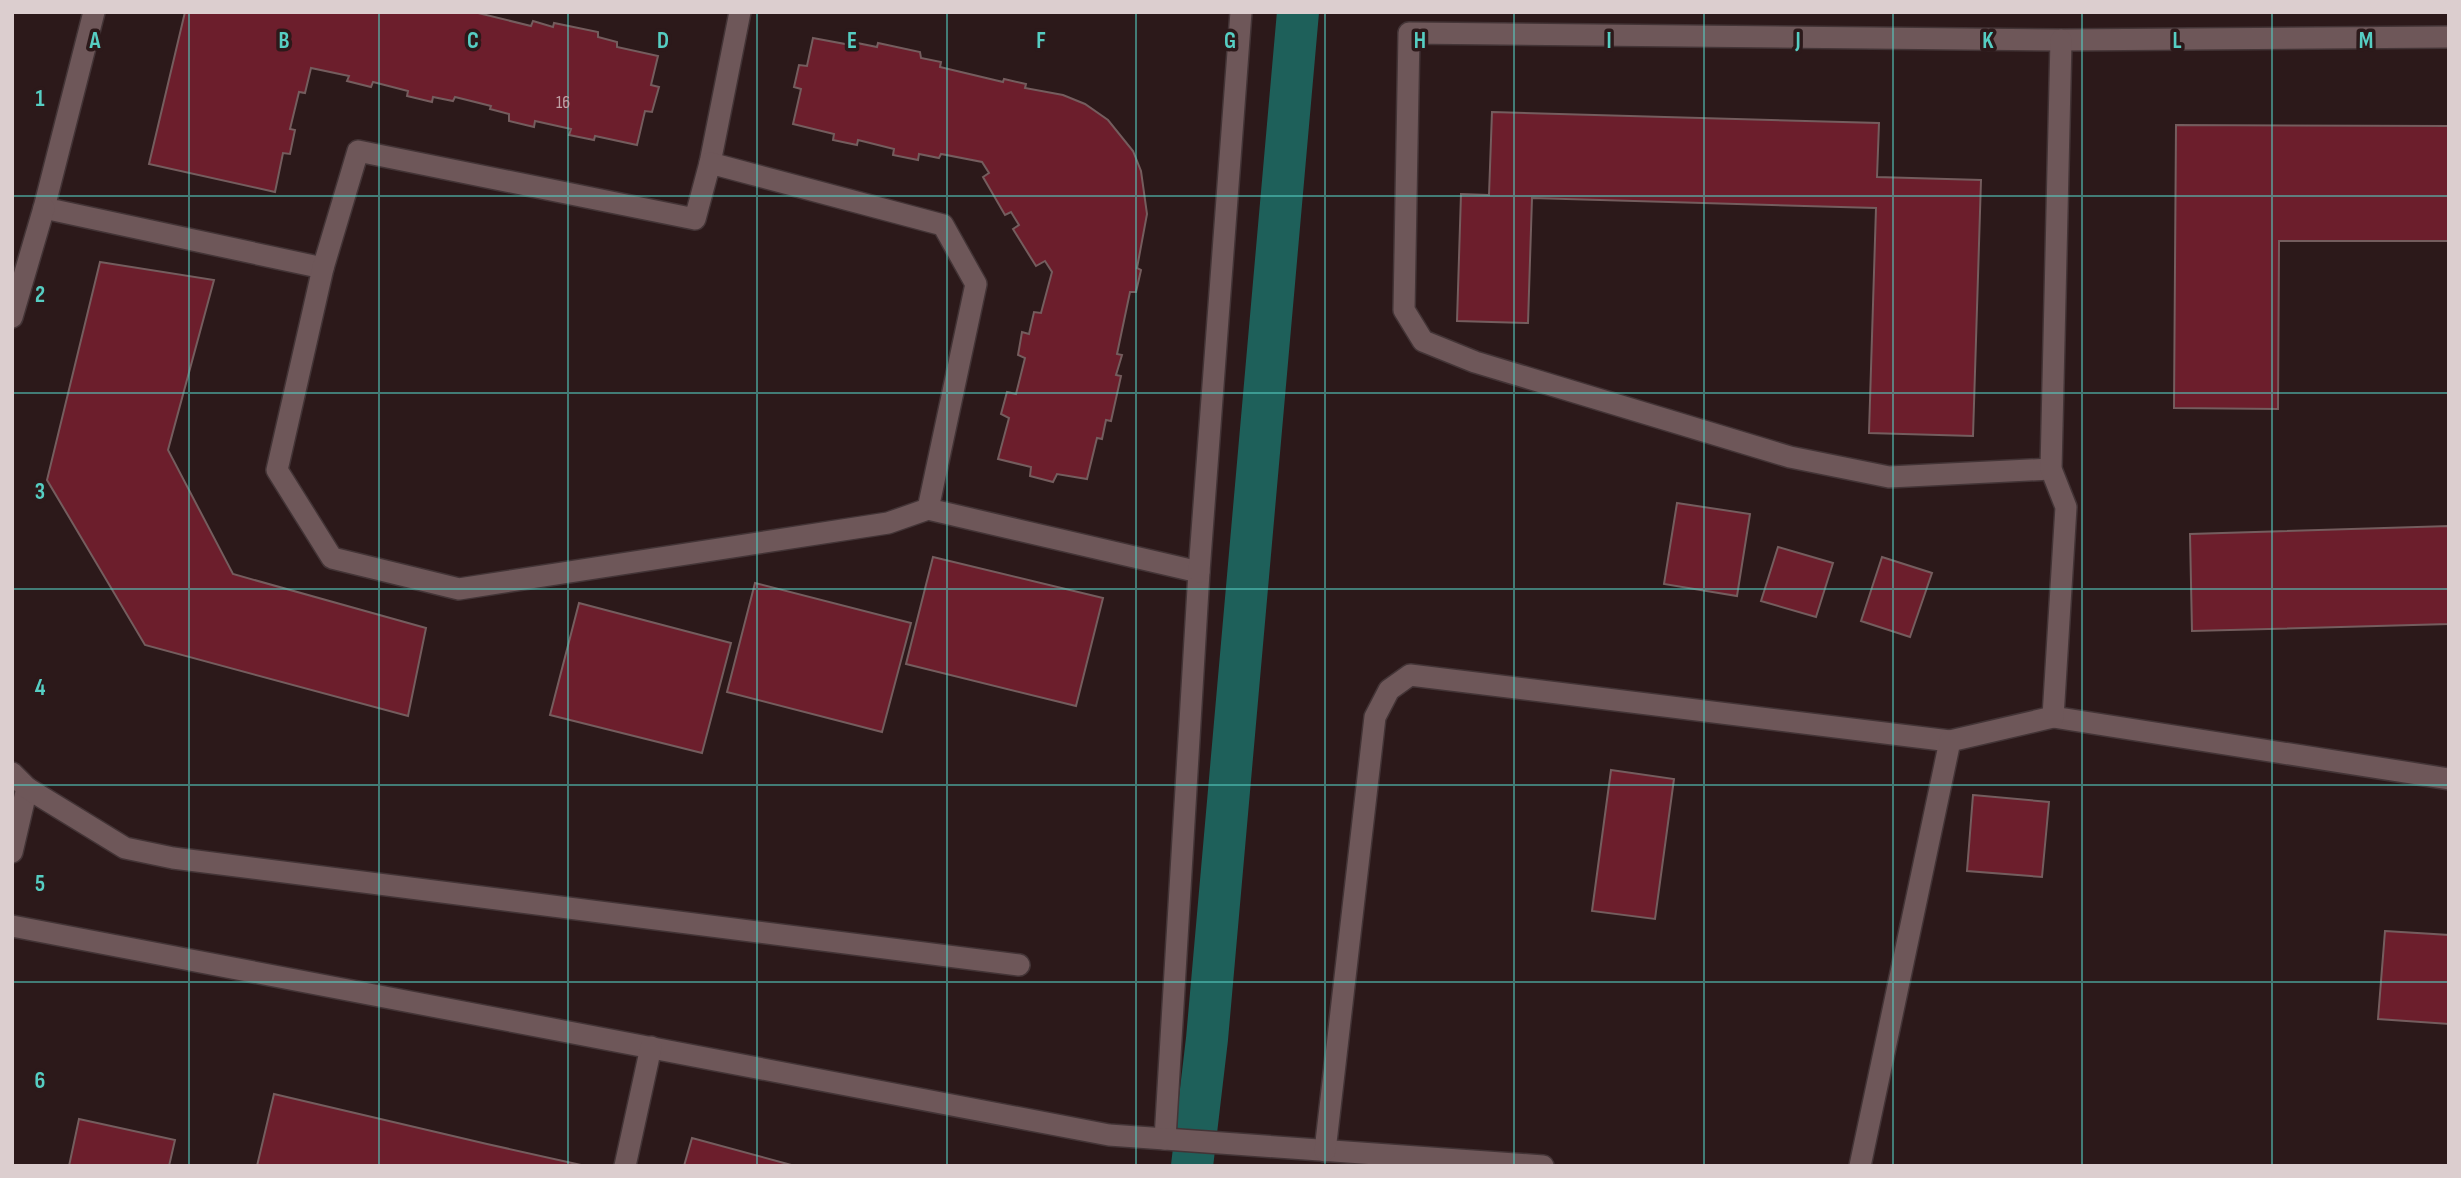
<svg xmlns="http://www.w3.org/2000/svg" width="2461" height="1178" viewBox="0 0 2461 1178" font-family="'Sofia Sans Condensed',sans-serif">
  <rect width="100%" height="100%" fill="#2c191a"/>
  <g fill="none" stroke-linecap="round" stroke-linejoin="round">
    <path stroke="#1e605a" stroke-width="42" d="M1192,1166L1207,1039L1298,12"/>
  </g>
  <g fill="#6c1e2c" stroke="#745d5e" stroke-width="2">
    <path d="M185,12H474L531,26L533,21L553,27L554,23L598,32V37L617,42V47L658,56L651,85L659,87L652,112L645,111L637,145L595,136L594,140L569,135L571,129L535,121L534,127L509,121V114L490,109L491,106L455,97L453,101L433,97L432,102L407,96L408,91L373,82L371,87L347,81L349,76L311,68L305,93L299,92L290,129L295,130L290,154L283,153L275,192L149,164Z"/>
    <path d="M813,38L856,46L857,43L877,47L878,43L920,52L921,58L941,62L940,67L1003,82L1004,79L1026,84L1025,88L1063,95L1085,104L1108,120L1133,151L1141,171L1147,214L1137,268L1141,270L1136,292H1130L1117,354L1122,355L1116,375L1121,376L1111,421L1106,420L1102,439L1097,438L1087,479L1057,474L1053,482L1030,476L1031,467L998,459L1009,418L1001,414L1007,392L1016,394L1025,358L1018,355L1022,332L1029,334L1034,312L1041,313L1052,272L1045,261L1036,266L1013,229L1019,225L1011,212L1005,215L983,177L989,173L982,162L941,154L939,158L919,154L918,160L893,155L894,149L858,140L857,145L833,140L834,134L793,124L801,89L794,87L799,65L807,66Z"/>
    <path d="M1492,112L1879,123L1877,177L1981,180L1973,436L1869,433L1876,208L1532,198L1528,323L1457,321L1461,194L1489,195Z"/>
    <path d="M2176,125L2449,126V241H2279L2278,409L2174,408Z"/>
    <path d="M100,262L214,280L168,450L233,574L426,628L408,716L145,645L47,480Z"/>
    <path d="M1677,503L1750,514L1737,596L1664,584Z"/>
    <path d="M2449,526V624L2192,631L2190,534Z"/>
    <path d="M1778,547L1833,563L1816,617L1761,601Z"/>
    <path d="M933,557L1103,598L1076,706L906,664Z"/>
    <path d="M1882,557L1932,573L1910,637L1861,621Z"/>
    <path d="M755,583L911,623L882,732L727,692Z"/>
    <path d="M579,603L731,643L702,753L550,715Z"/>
    <path d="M1611,770L1674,779L1655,919L1592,911Z"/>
    <path d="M1973,795L2049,802L2042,877L1967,871Z"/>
    <path d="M2385,931L2449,935V1024L2378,1019Z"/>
    <path d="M274,1094L487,1144L581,1165L257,1166Z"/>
    <path d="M79,1119L175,1140L169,1166H69Z"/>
    <path d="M692,1138L795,1166H684Z"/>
  </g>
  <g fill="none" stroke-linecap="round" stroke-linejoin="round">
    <defs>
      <g id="minor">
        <path d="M94,12L44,208L323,268"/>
        <path d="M710,163L740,12"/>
        <path d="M12,317L44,208"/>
        <path d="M2051,469L1889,477L1790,457L1475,362L1423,341L1404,310L1409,33L2061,40L2449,37"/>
        <path d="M928,509L976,284L943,225L710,163L695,219L358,151L323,268L277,470L332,558L459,589L888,523L928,509L1199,572L1165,1139"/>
        <path d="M1199,572L1241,12"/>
        <path d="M2053,717L2449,779"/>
        <path d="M12,773L27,788L12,852"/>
        <path d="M27,788L125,848L173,858L1019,965"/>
        <path d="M12,926L1109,1135L1543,1166"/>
        <path d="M1325,1151L1375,717L1389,690L1410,675L1950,741"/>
        <path d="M625,1166L651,1047"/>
        <path d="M1860,1166L1950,741L2053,717L2066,507L2051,469L2061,40"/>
      </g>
    </defs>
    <use href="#minor" stroke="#433436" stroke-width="24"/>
    <use href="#minor" stroke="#6e5759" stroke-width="21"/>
  </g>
  <path fill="none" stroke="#56cec3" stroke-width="2" stroke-opacity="0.55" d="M189,12V1166M379,12V1166M568,12V1166M757,12V1166M947,12V1166M1136,12V1166M1325,12V1166M1514,12V1166M1704,12V1166M1893,12V1166M2082,12V1166M2272,12V1166M12,196H2449M12,393H2449M12,589H2449M12,785H2449M12,982H2449"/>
  <g text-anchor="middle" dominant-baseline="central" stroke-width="7" stroke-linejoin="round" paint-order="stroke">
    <g font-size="18" fill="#c0a2a6">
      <text x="563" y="102">16</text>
    </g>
  </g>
  <g font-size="23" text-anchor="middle" font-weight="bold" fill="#56cec3" stroke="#2c191a" stroke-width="7" stroke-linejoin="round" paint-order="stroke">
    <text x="95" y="48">A</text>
    <text x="284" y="48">B</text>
    <text x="473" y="48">C</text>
    <text x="663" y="48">D</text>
    <text x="852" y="48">E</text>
    <text x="1041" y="48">F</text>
    <text x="1230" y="48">G</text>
    <text x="1420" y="48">H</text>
    <text x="1609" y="48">I</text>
    <text x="1798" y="48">J</text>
    <text x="1988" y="48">K</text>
    <text x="2177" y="48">L</text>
    <text x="2366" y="48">M</text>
    <text x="40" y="106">1</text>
    <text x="40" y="302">2</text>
    <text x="40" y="499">3</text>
    <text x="40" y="695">4</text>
    <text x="40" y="891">5</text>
    <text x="40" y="1088">6</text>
  </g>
  <rect width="2461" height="1178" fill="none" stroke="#dccecf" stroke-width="28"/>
</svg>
